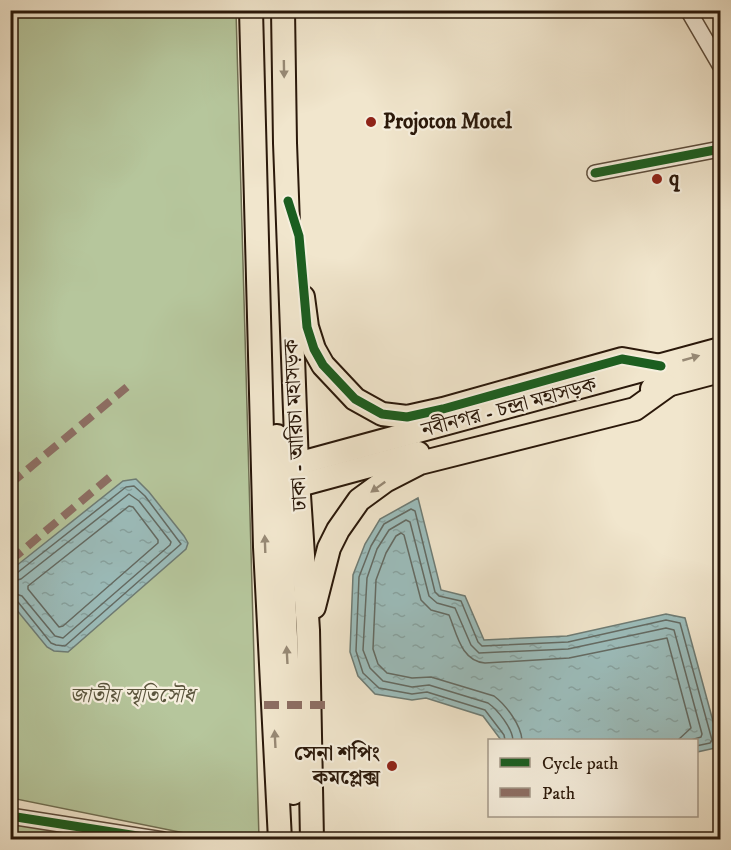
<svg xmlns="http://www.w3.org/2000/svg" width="731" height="850" viewBox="0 0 731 850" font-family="'IM FELL DW Pica','Noto Serif Bengali',serif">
  <defs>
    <pattern id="water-ripples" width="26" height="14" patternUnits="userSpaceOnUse" patternTransform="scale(1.5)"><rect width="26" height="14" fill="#9cbebd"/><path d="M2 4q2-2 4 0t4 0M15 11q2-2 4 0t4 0" fill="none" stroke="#87a3a1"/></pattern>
  </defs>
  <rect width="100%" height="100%" fill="#f1e6cd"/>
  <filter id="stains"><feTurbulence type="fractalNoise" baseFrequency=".00333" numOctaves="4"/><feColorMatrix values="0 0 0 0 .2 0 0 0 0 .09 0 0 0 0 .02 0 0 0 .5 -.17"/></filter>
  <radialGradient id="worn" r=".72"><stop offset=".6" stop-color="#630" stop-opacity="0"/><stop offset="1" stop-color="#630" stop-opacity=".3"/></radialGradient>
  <g fill="#b6c69c" stroke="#706f53" stroke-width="1.5">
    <path d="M11,11H236L259,839H214L11,798Z"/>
    <path d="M11,816L164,839H11Z"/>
  </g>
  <g fill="url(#water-ripples)" stroke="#6e7c75" stroke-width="1.5">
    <path d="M136,479L149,492L184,536L188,543L186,549L68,652L54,651L47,647L11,603V570L123,481Z"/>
    <path d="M418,498L441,590L465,596L484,640L567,636L666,614L685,618L720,747L697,752L696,740H501L483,716L426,698L412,700L375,694L358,676L350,652L353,575L365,544L380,519Z"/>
  </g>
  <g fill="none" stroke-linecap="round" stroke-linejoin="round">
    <g stroke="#636b64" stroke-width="1.5">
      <path d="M129,506L133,507L158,540V543L63,626L59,627L28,589V586Z"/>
      <path d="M10,575L17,573L126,487L134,486L145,496L181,544L65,646L56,645L51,643L18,602L10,600"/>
      <path d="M10,582L21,579L129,494L139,501L171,542L170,545L63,638L55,636L22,596L10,592"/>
      <path d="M505,740L504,735L485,710L427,692L412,694L379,688L363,673L356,651L359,577L371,546L384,524L411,509L415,511L435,592L439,596L461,601L478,642L482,646L568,642L666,620L680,623L712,740L710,743L696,746"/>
      <path d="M513,740C512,728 498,710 488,703L429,685L412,687L383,681L370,668L363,650L367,578L377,549L389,530L406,520L410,522L429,596L437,603L455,608L471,645L479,653L568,649L666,628L674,630L702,734L701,737L691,740"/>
      <path d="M522,740C521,725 506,705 494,696L431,677L412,678L387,673L378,664L373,649L376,580L386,553L396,536L401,533L404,535L421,600L431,610L449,615C457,634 461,661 485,663L569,658L667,638L691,728L678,740"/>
    </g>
    <defs>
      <g id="minor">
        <path d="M688,10L720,65"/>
        <path d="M595,173L720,149"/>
        <path d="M10,816L163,840"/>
      </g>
      <g id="highway">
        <path d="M251,10L265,547L280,840"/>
        <path d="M283,10L285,143L297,465L308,630L312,840"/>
        <path d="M303,297L307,327L314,349L323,365L355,399L382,414L407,417L443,409L622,359L661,366"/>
        <path d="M652,389L720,371"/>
        <path d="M277,436L293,793"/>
        <path d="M282,468L720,349"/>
        <path d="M285,489L418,453"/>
        <path d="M314,607L329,548L338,530L359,500L385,481L420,463L635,409L667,386"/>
      </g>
    </defs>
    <use href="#minor" stroke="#5c4c3b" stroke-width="18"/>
    <use href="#highway" stroke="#2a180a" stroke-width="26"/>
    <use href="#minor" stroke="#f6efde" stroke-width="15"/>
    <use href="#highway" stroke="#f1e6cd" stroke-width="22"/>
    <g stroke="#8d6e63" stroke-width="8" stroke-dasharray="15 8" stroke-linecap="butt">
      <path d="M10,484L127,387"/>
      <path d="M10,561L110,477"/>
      <path d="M264,705H332"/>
    </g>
    <defs>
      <g id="cycleway">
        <path d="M595,173L720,149"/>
        <path d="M288,201L299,236L307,327L314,349L323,365L355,399L382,414L407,417L443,409L622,359L661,366"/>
        <path d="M10,816L163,840"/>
      </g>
    </defs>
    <use href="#cycleway" stroke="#f6efde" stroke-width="13"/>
    <use href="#cycleway" stroke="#1b5e20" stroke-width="9"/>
  </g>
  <defs><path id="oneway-solid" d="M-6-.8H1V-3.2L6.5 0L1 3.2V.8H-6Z" transform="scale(1.5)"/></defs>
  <g fill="#978975">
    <use href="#oneway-solid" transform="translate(284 69) rotate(89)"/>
    <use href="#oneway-solid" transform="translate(691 358) rotate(-16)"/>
    <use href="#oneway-solid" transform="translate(378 487) rotate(144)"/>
    <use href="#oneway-solid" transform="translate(265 544) rotate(-92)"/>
    <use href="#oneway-solid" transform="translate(287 655) rotate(-93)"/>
    <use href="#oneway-solid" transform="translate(275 739) rotate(-93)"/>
  </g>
  <g fill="#8f2418" stroke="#f6efde" stroke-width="2">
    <circle cx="371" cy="122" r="6"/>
    <circle cx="657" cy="179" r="6"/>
    <circle cx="392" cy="766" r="6"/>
  </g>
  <g text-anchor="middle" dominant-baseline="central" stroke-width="4.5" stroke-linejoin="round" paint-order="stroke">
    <g font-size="21" font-weight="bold" fill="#2a180a" stroke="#f6efde" text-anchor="start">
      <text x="383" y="122">Projoton Motel</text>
      <text x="669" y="179">q</text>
      <text x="380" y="754" text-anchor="end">সেনা শপিং<tspan x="380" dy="24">কমপ্লেক্স</tspan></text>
    </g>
    <g font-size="21" fill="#2a180a" stroke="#f6efde">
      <text transform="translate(509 408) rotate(-15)">নবীনগর - চন্দ্রা মহাসড়ক</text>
      <text transform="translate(296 425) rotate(-93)">ঢাকা - আরিচা মহাসড়ক</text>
    </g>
    <g font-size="21" font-style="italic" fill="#5b553d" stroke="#f6efde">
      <text x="132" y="696">জাতীয় স্মৃতিসৌধ</text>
    </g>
  </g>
  <rect width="731" height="850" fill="none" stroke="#f1e6cd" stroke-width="36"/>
  <rect x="12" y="12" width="707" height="826" fill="none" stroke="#2a180a" stroke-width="3"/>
  <rect x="18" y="18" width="695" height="814" fill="none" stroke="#2a180a" stroke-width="1.5"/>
  <rect x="488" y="739" width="210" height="78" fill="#f6efde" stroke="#a49989" stroke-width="1.5"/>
  <rect x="500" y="758" width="30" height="9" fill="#1b5e20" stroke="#a49989" stroke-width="1.5"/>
  <text x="542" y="769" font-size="18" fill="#2a180a">Cycle path</text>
  <rect x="500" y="788" width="30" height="9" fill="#8d6e63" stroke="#a49989" stroke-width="1.5"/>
  <text x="542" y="799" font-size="18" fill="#2a180a">Path</text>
  <rect width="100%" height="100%" filter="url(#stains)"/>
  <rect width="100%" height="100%" fill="url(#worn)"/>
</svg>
